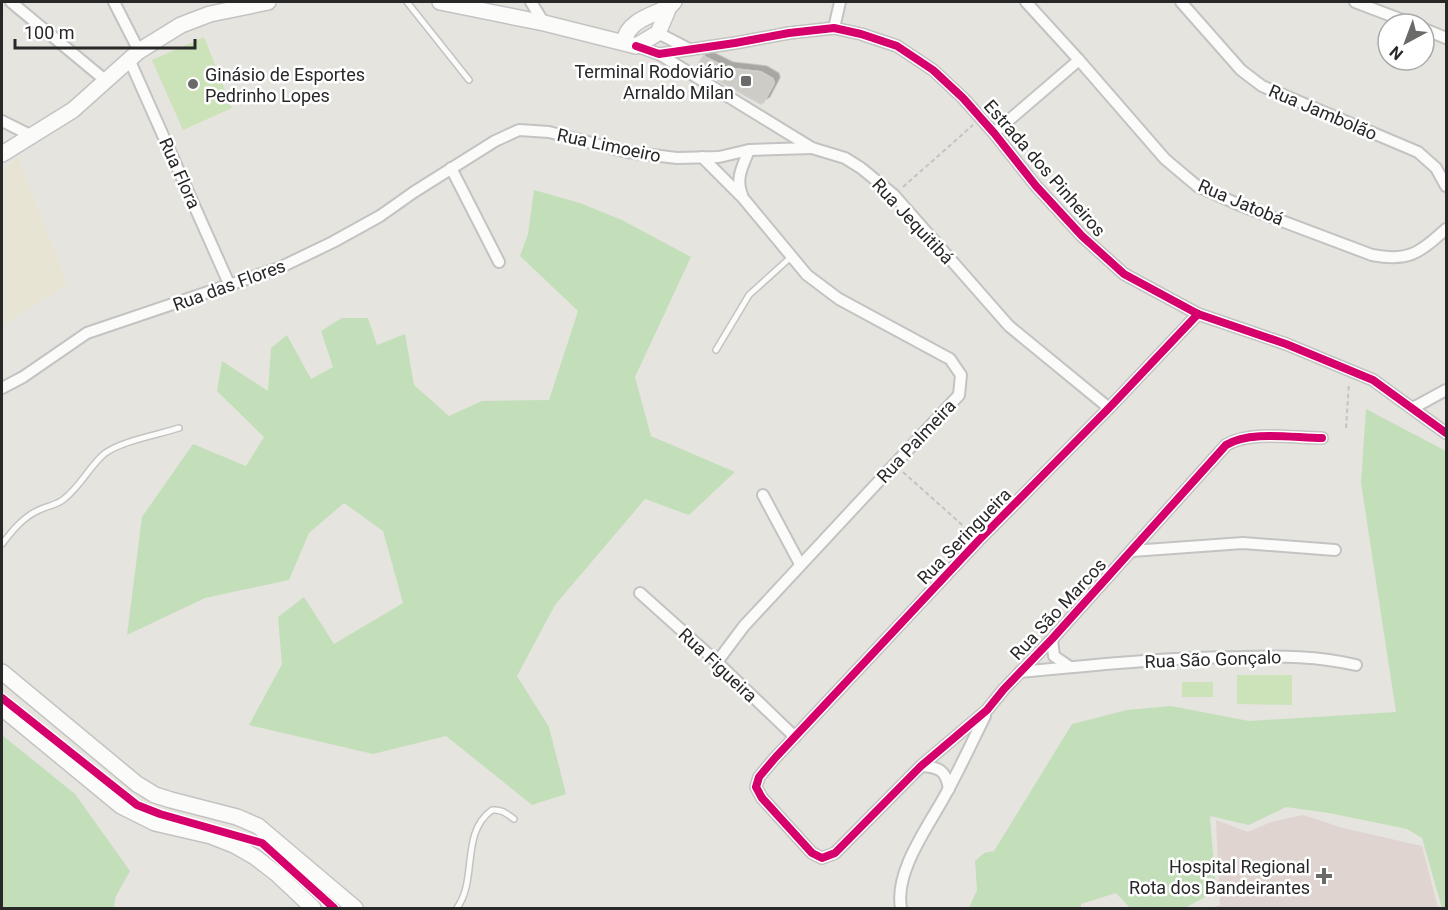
<svg xmlns="http://www.w3.org/2000/svg" width="1448" height="910" viewBox="0 0 1448 910" font-family="Roboto,sans-serif">
  <defs>
    <filter id="shadow"><feDropShadow dx="5.5" dy="-5.5" stdDeviation="0" flood-color="#0004"/></filter>
  </defs>
  <rect width="100%" height="100%" fill="#e6e4de"/>
  <path fill="#e8e4d4" d="M18,157L67,284L2,326V170Z"/>
  <path fill="#dfd4d0" d="M1303,815L1343,828L1422,846L1438,908H1211L1220,905L1216,820L1248,832L1271,822Z"/>
  <g fill="#c3dfba">
    <path d="M534,190L580,203L622,220L691,257L635,377L651,436L735,472L689,515L645,499L555,605L517,676L549,727L566,794L532,805L446,736L373,754L249,725L282,664L278,617L304,597L334,644L403,603L383,531L344,503L309,533L289,580L205,598L127,635L142,517L193,444L246,466L264,437L217,391L222,361L268,391L271,348L287,335L311,379L333,367L321,331L342,318H368L377,345L405,334L414,385L449,416L482,401L549,400L578,311L520,256L528,234Z"/>
    <path d="M1366,409L1446,451V908H1442L1422,838L1407,829L1329,813L1286,807L1249,825L1210,816L1216,891L1185,908H1130L1116,893L1081,904V908H969L977,890L975,861L984,853L994,851L1072,724L1127,710L1171,706L1249,721L1396,712L1361,483Z"/>
    <path d="M2,735L75,794L130,871L115,898L114,908H2Z"/>
  </g>
  <g fill="#cce2b8">
    <path d="M204,37L232,108L183,130L152,60Z"/>
    <path d="M1237,675H1292V705L1237,704Z"/>
    <rect x="1182" y="682" width="31" height="15"/>
  </g>
  <path fill="#cdccc7" stroke="#d1cfca" stroke-width="1.5" filter="url(#shadow)" d="M703,56L727,68L761,72L773,79L774,83L764,102L761,104L696,68Z"/>
  <g fill="none" stroke-linecap="round" stroke-linejoin="round">
    <defs>
      <g id="service">
        <path d="M407,2L469,80"/>
        <path d="M716,350L749,295L791,257"/>
        <path d="M2,544C12,531 23,517 39,510C47,506 57,505 64,499C80,487 89,467 104,454C121,441 157,435 179,428"/>
        <path d="M457,908C478,879 460,833 492,810C502,809 507,814 514,819"/>
      </g>
      <g id="minor">
        <path d="M11,2L105,80"/>
        <path d="M114,2L139,51"/>
        <path d="M531,2L544,23"/>
        <path d="M1026,2L1079,60L1165,159L1197,186L1242,206L1372,255C1409,262 1419,253 1446,229"/>
        <path d="M1181,2L1241,70L1262,86L1418,152L1436,168L1446,186"/>
        <path d="M1355,2L1413,24"/>
        <path d="M834,28L840,2"/>
        <path d="M1424,29L1446,38"/>
        <path d="M658,33L689,49"/>
        <path d="M636,46L659,54L735,43L789,33L834,28L861,34L897,46L933,70L963,98L994,133L1036,186L1082,236L1124,274L1198,314L1286,344L1373,380L1446,433"/>
        <path d="M659,54L812,148L845,158L861,168L894,195L1009,326L1109,408"/>
        <path d="M129,59L230,286"/>
        <path d="M2,121L30,135"/>
        <path d="M994,133L1079,60"/>
        <path d="M702,157L743,198L807,275L839,299L950,359L961,375L959,395L744,626L717,662"/>
        <path d="M451,168L499,262"/>
        <path d="M742,195C735,178 743,166 749,150"/>
        <path d="M1198,314L1109,408L979,540L775,758L759,777L756,787L762,798L812,853L822,858L835,853L921,766L987,710L1004,689L1052,639L1226,445C1250,430 1294,438 1322,438"/>
        <path d="M2,388L23,377L87,333L279,268L333,242L380,216L414,192L495,141L519,130L549,132L627,152L677,158L719,157L749,150L812,148"/>
        <path d="M1413,408L1446,390"/>
        <path d="M763,495L800,564"/>
        <path d="M1132,551L1243,543L1335,550"/>
        <path d="M640,593L717,662L795,737"/>
        <path d="M1052,639L1054,656L1070,667"/>
        <path d="M1020,672C1094,665 1167,657 1242,657C1282,656 1317,656 1356,665"/>
        <path d="M921,766C939,767 946,770 949,789"/>
        <path d="M901,908C894,870 931,823 948,790C961,766 973,740 985,716"/>
      </g>
      <g id="secondary">
        <path d="M440,2L544,23L636,46L658,33L669,7L674,2"/>
        <path d="M624,42C627,21 652,15 669,7"/>
        <path d="M2,154L73,110L139,51L181,25L210,14L268,2"/>
        <path d="M2,672L137,784L155,795L171,800L237,817L258,826L355,908"/>
        <path d="M2,708L121,806L155,823L211,836L234,845L255,857L277,874L313,908"/>
      </g>
    </defs>
    <use href="#service" stroke="#c4c3c3" stroke-width="8"/>
    <use href="#minor" stroke="#c4c3c3" stroke-width="14"/>
    <use href="#secondary" stroke="#c4c3c3" stroke-width="18"/>
    <g stroke="#c4c3c3" stroke-width="2" stroke-dasharray="4.5 3" stroke-linecap="butt">
      <path d="M903,187L973,125"/>
      <path d="M1346,428L1349,383"/>
      <path d="M903,472L970,532"/>
    </g>
    <use href="#service" stroke="#fbfbfa" stroke-width="5"/>
    <use href="#minor" stroke="#fbfbfa" stroke-width="10"/>
    <use href="#secondary" stroke="#fbfbfa" stroke-width="15"/>
    <defs>
      <g id="cycleway">
        <path d="M636,46L659,54L735,43L789,33L834,28L861,34L897,46L933,70L963,98L994,133L1036,186L1082,236L1124,274L1198,314L1286,344L1373,380L1446,433"/>
        <path d="M1198,314L1109,408L979,540L775,758L759,777L756,787L762,798L812,853L822,858L835,853L921,766L987,710L1004,689L1052,639L1226,445C1250,430 1294,438 1322,438"/>
        <path d="M2,698L137,805L160,814L262,843L334,908"/>
      </g>
    </defs>
    <use href="#cycleway" stroke="#fff" stroke-width="11"/>
    <use href="#cycleway" stroke="#d6006c" stroke-width="8"/>
  </g>
  <g fill="#6a6a68" stroke="#fff" stroke-width="2">
    <rect x="740" y="75" width="12" height="12" rx="3"/>
    <circle cx="193" cy="84" r="6"/>
    <path d="M1321 867h6v6h6v6h-6v6h-6v-6h-6v-6h6z"/>
  </g>
  <g text-anchor="middle" dominant-baseline="central" stroke-width="5" stroke-linejoin="round" paint-order="stroke">
    <g font-size="18" fill="#282828" stroke="#fff" text-anchor="end">
      <text x="734" y="71">Terminal Rodoviário<tspan x="734" dy="21">Arnaldo Milan</tspan></text>
      <text x="205" y="74" text-anchor="start">Ginásio de Esportes<tspan x="205" dy="21">Pedrinho Lopes</tspan></text>
      <text x="1310" y="866">Hospital Regional<tspan x="1310" dy="21">Rota dos Bandeirantes</tspan></text>
    </g>
    <g font-size="18" fill="#282828" stroke="#fff">
      <text transform="translate(1323 112) rotate(23)">Rua Jambolão</text>
      <text transform="translate(609 145) rotate(12)">Rua Limoeiro</text>
      <text transform="translate(1045 168) rotate(49)">Estrada dos Pinheiros</text>
      <text transform="translate(180 173) rotate(66)">Rua Flora</text>
      <text transform="translate(1241 202) rotate(23)">Rua Jatobá</text>
      <text transform="translate(913 221) rotate(47)">Rua Jequitibá</text>
      <text transform="translate(229 285) rotate(-20)">Rua das Flores</text>
      <text transform="translate(916 441) rotate(-47)">Rua Palmeira</text>
      <text transform="translate(964 536) rotate(-46)">Rua Seringueira</text>
      <text transform="translate(1058 609) rotate(-47)">Rua São Marcos</text>
      <text transform="translate(1213 659) rotate(-2)">Rua São Gonçalo</text>
      <text transform="translate(718 665) rotate(43)">Rua Figueira</text>
    </g>
  </g>
  <rect width="1448" height="910" fill="none" stroke="#282828" stroke-width="6"/>
  <g transform="translate(1406 42) rotate(221)"><circle r="28" fill="#ffffff" stroke="#a9a9a9" stroke-width="1.5"/>
  <path d="M0-4.5L10 22L0 15L-10 22Z" fill="#6a6a68"/>
  <text y="-9" font-size="16" font-weight="bold" text-anchor="middle" fill="#282828">N</text>
  </g>
  <path d="M15 39v9h180v-9" fill="none" stroke="#282828" stroke-width="3"/>
  <text x="24" y="39" font-size="18" fill="#282828" stroke="#ffffff" stroke-width="4.5" paint-order="stroke">100 m</text>
</svg>
